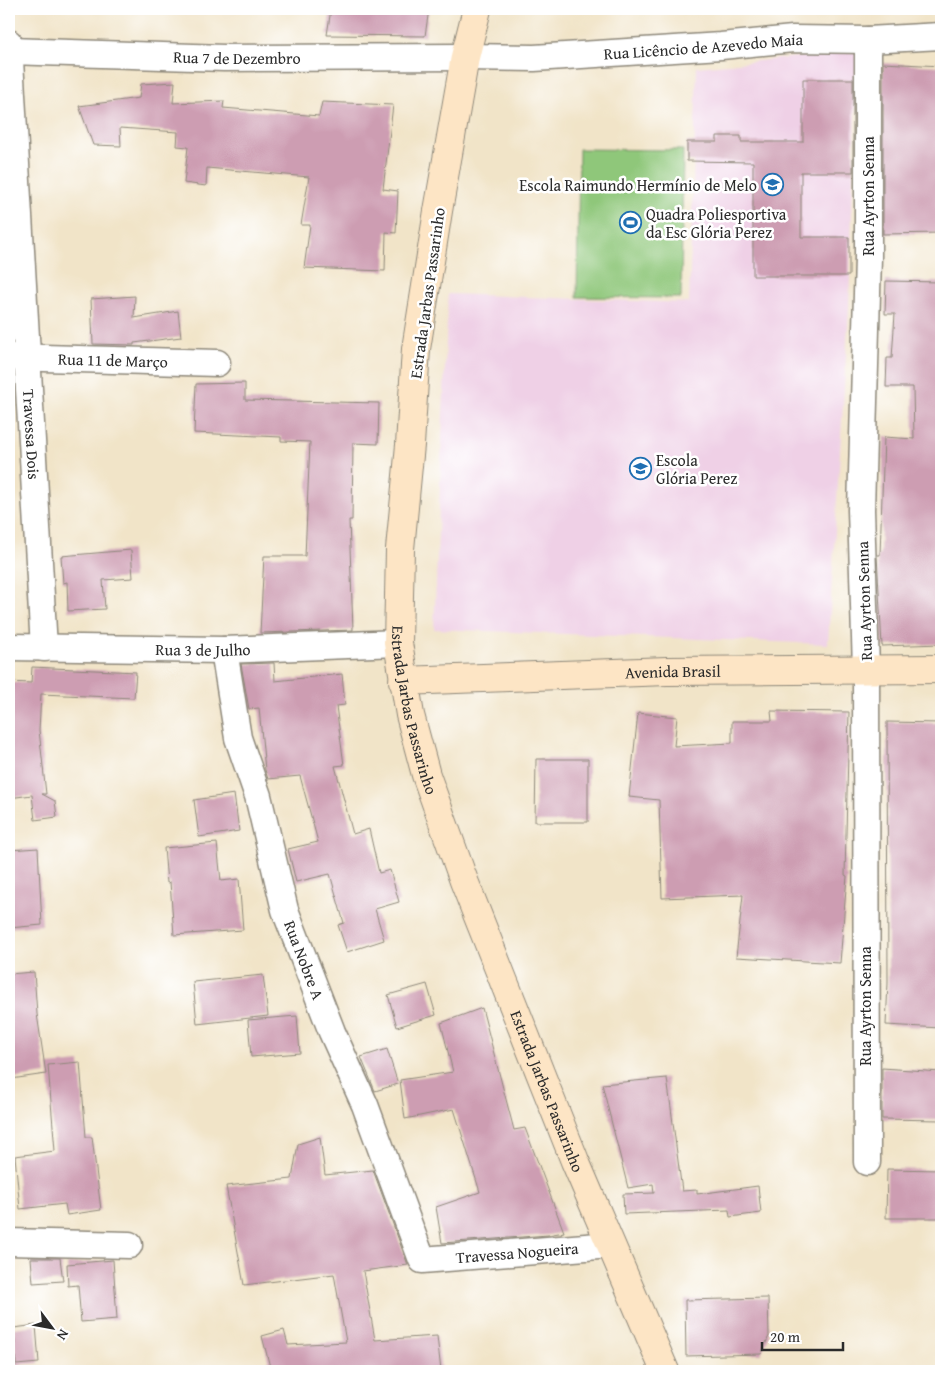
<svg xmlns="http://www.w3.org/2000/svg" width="950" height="1380" viewBox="0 0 950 1380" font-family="'Gentium Book Plus',serif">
  <rect width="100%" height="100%" fill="#fff"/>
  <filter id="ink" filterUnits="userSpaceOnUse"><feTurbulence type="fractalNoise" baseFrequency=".02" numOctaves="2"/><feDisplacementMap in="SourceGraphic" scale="10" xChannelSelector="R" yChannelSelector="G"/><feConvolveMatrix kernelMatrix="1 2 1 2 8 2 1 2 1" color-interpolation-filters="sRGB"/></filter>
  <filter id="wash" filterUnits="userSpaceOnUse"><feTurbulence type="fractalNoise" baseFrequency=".0096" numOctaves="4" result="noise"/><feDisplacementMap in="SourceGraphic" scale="20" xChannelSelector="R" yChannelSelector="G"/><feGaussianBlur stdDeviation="1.12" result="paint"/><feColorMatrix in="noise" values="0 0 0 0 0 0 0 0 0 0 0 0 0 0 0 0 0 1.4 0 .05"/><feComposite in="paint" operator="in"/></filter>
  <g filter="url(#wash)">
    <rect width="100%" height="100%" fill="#f1e4c8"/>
    <path fill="#efd0e6" d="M857,51L849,308L828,644L434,629L448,294L689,303L697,67Z"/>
    <path fill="#8fc77a" stroke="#5d7952" d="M579,149L683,150L681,298L577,297Z"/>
    <g id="blocks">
      <g fill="#cd9db2">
        <path d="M331,9H429L425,36L327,35Z"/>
        <path d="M883,63L941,66V233L883,234Z"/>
        <path d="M803,79H853V172H801V237H849V276H753V162L687,161V142H717V136H741V142H803Z"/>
        <path d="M175,82L173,103L224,101L223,108L319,116L322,102L393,105L383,189L398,191L396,233L386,232L385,271L304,268L310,225H301L309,177L207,168L206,186L184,183L188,147L177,146L178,132L120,128L121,146L93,145L79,106L139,98L141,84Z"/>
        <path d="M886,281L941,282V644L882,646L877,555H880L884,437L914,439L913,387H886L887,358H892L895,314H885Z"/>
        <path d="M135,296L134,318L178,311L181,337L134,343V345L93,344L91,299Z"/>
        <path d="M245,383V400L379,403L378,444L353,443L352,520H349L353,630L260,633L264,556H305L310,442L281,441V437L194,433L196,384Z"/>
        <path d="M131,550L133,578L103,580L105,609L68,611L67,582L63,583L61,556Z"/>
        <path d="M274,663L275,681L342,674L345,705L336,706L344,765L335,766L353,834L369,829L379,873L390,870L399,902L375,909L384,940L347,952L338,925L344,923L330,874L296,882L288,849L318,842L300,776L268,779L265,770L259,708L249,709L241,664Z"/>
        <path d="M32,667L136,672L134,698L41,694L39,730L46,794H42L55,801L57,817L35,820L32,795L9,798V682L31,683Z"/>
        <path d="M771,711L849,712L845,875L847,876L840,963L736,957L743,895L662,898L659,800L629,797L638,713L677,717L674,746L732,743V721H772Z"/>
        <path d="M887,722L941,723V1028L886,1025L888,983Z"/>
        <path d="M536,759H588V822H535Z"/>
        <path d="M234,794L239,831L199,837L194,800Z"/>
        <path d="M217,843L221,881L239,879L243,930L174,935L170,882L167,883L164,848Z"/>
        <path d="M38,848L42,925L9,928V850Z"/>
        <path d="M34,972L37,1014L46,1074L11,1079L9,1061V974Z"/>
        <path d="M263,975L268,1016L197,1024L193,982Z"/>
        <path d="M427,984L436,1015L397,1027L388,995Z"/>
        <path d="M482,1008L514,1130L525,1128L564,1232L548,1235L442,1243L436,1207L480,1192L454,1109L405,1119L400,1080L453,1072L441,1023Z"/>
        <path d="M297,1016L300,1053L251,1057L248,1020Z"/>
        <path d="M387,1049L398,1084L375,1091L361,1057Z"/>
        <path d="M80,1062L86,1137H92L101,1210L67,1215L65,1204L20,1209L15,1156L55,1151L48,1065Z"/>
        <path d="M882,1068L941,1072V1120L882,1119Z"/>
        <path d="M667,1078L682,1191L697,1190V1194L758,1186L761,1213L730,1217L729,1210L624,1214L623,1194L654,1193L653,1184L628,1188L602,1084Z"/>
        <path d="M320,1137L325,1175L373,1170L408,1265L363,1271L375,1340L437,1336L441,1371H271L262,1336L284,1330L288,1345L346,1342L334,1274L244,1285L226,1186L292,1179L298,1144Z"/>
        <path d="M887,1169L941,1170V1218H886Z"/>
        <path d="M31,1258H60L63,1281L33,1283Z"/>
        <path d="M113,1260L117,1319L81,1322L78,1285L68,1286L67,1264Z"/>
        <path d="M768,1298L769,1336L761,1354L686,1356L685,1300Z"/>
        <path d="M36,1325L39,1363L16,1365L14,1328Z"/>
      </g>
    </g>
  </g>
  <g filter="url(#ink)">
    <use href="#blocks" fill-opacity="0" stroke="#8e887a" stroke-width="1"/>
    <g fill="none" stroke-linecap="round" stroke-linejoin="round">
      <defs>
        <g id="street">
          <path id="s1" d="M9,43L44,648"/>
          <path id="s2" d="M9,51L224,58L465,57L534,58L721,46L793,39L868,40L941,36"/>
          <path id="s3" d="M9,357L217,363"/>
          <path id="s4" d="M9,647L224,650L398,643"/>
          <path id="s5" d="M224,650L238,738L258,796L285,910L332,1032L365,1105L422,1260L611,1245"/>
          <path d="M867,1162L866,669L861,510L868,257V40"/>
          <path d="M9,1242L129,1245"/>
        </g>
        <g id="secondary">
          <path id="s6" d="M477,9L465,57L438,211L416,349L410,445L400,549L398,643L410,715L426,775L464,881L575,1161L665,1371"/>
          <path id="s7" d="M403,681L667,671L941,669"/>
        </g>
      </defs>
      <use href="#street" stroke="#8e887a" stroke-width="29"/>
      <use href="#secondary" stroke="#8e887a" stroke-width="30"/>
      <use href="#street" stroke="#fff" stroke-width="26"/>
      <use href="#secondary" stroke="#fde5c5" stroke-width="28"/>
    </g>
  </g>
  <defs>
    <symbol id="school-ring" viewBox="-11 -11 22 22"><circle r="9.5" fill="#fff" stroke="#1f6fb2" stroke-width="1.5"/><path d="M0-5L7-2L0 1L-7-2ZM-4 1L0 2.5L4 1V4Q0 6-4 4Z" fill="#1f6fb2"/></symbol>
    <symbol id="stadium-ring" viewBox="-11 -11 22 22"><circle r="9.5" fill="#fff" stroke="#1f6fb2" stroke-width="1.5"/><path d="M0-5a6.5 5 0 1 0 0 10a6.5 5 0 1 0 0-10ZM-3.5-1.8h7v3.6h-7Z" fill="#1f6fb2"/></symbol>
  </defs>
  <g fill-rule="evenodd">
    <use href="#school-ring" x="760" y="172" width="25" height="25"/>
    <use href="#stadium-ring" x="618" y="210" width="25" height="25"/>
    <use href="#school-ring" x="628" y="456" width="25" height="25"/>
  </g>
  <g text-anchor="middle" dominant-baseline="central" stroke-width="5" stroke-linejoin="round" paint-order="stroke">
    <g font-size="16" fill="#2b2b2b" stroke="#fff">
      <text stroke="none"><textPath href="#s2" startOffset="695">Rua Licêncio de Azevedo Maia</textPath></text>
      <text stroke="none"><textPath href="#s2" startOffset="228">Rua 7 de Dezembro</textPath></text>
      <text transform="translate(868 196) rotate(-90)">Rua Ayrton Senna</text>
      <text transform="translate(427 293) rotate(-82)">Estrada Jarbas Passarinho</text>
      <text stroke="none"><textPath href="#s3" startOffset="104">Rua 11 de Março</textPath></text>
      <text stroke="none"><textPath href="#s1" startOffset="392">Travessa Dois</textPath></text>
      <text transform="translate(864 601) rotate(-92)">Rua Ayrton Senna</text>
      <text stroke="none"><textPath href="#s4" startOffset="194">Rua 3 de Julho</textPath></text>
      <text stroke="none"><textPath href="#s7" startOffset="270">Avenida Brasil</textPath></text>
      <text stroke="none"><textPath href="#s6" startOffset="709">Estrada Jarbas Passarinho</textPath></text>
      <text stroke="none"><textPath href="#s5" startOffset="321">Rua Nobre A</textPath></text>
      <text transform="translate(865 1006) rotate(-90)">Rua Ayrton Senna</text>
      <text stroke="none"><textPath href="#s6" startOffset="1114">Estrada Jarbas Passarinho</textPath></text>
      <text stroke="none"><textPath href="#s5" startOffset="739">Travessa Nogueira</textPath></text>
    </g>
    <g font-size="16" fill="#2b2b2b" stroke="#fff" text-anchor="start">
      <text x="757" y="185" text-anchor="end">Escola Raimundo Hermínio de Melo</text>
      <text x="646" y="214">Quadra Poliesportiva<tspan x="646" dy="18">da Esc Glória Perez</tspan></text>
      <text x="656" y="460">Escola<tspan x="656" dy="18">Glória Perez</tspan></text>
    </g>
  </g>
  <rect width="950" height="1380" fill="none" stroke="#fff" stroke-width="30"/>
  <g transform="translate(52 1328) rotate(122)" stroke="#ffffff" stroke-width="4" paint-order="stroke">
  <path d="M0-4L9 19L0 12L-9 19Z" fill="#2b2b2b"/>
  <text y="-8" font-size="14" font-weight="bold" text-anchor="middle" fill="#2b2b2b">N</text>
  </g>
  <path d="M762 1342v8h81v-8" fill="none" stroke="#2b2b2b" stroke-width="2.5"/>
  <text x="770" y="1342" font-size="15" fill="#2b2b2b" stroke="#ffffff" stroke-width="4" paint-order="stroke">20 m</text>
</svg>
